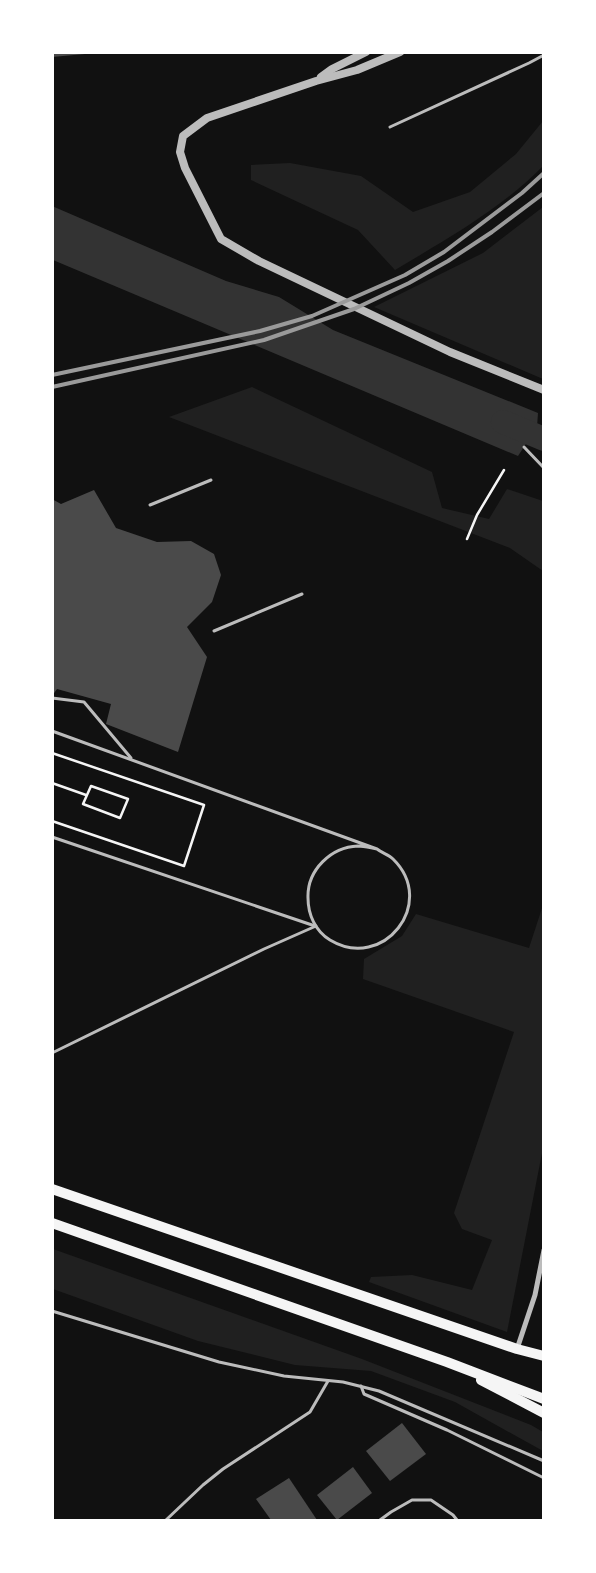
<svg xmlns="http://www.w3.org/2000/svg" width="596" height="1573" viewBox="0 0 596 1573" font-family="Karla,sans-serif">
  <rect width="100%" height="100%" fill="#111"/>
  <g fill="#202020">
    <path d="M543,121V166C501,209 447,239 395,270L358,230L251,180V165L290,163L361,176L413,212L470,192L516,154Z"/>
    <path d="M543,207V379L374,307L483,253Z"/>
    <path d="M252,387L432,472L442,508L489,519L507,489L543,501V571L510,548L169,417Z"/>
    <path d="M543,905V1148L507,1332L369,1282L371,1277L412,1275L472,1290L492,1240L462,1229L454,1213L514,1032L363,979L364,959L402,936L416,914L529,948Z"/>
    <path d="M53,1249L362,1359L531,1425L543,1432V1451L455,1402L371,1371L295,1365L198,1341L53,1289Z"/>
  </g>
  <path fill="#333" d="M52,206L226,281L279,297L333,330L538,413L537,427L518,456L53,260Z"/>
  <g fill="none" stroke-linecap="round" stroke-linejoin="round">
    <path stroke="#333" stroke-width="24" d="M503,422L544,439"/>
  </g>
  <g fill="#4a4a4a">
    <path d="M52,52H85V54L52,57Z"/>
    <path d="M94,490L116,528L157,542L191,541L214,554L221,575L212,602L187,627L207,657L178,752L106,724L111,704L57,689L52,696V499L61,504Z"/>
    <path d="M402,1423L426,1454L390,1481L366,1451Z"/>
    <path d="M353,1467L372,1493L337,1520L317,1495Z"/>
    <path d="M289,1478L317,1520H271L256,1499Z"/>
  </g>
  <g fill="none" stroke-linecap="round" stroke-linejoin="round">
    <g stroke="#f5f5f5" stroke-width="2.5">
      <path d="M467,539L477,515L504,470"/>
      <path d="M52,753L204,805L184,866L52,821"/>
      <path d="M52,783L86,795"/>
      <path d="M91,786L128,799L120,818L83,804Z"/>
    </g>
    <g stroke="#bcbcbc" stroke-width="3">
      <path d="M390,127L529,63L544,55"/>
      <path d="M524,447L544,468"/>
      <path d="M150,505L211,480"/>
      <path d="M214,631L302,594"/>
      <path d="M52,698L84,702L131,758"/>
      <path d="M52,731L377,849C382,853 389,855 393,859C438,903 383,972 330,940C315,931 308,914 308,898C307,870 331,847 358,846C364,846 371,848 377,849"/>
      <path d="M52,837L315,926"/>
      <path d="M52,1053L264,949L316,926"/>
      <path d="M52,1311L219,1362L284,1376L343,1382L379,1391L544,1461"/>
      <path d="M361,1386L364,1394L447,1430L544,1478"/>
      <path d="M166,1520L203,1485L223,1469L310,1412L328,1381"/>
      <path d="M380,1520L391,1512L412,1500H431L453,1515L457,1520"/>
    </g>
    <path stroke="#bcbcbc" stroke-width="5" d="M517,1349L535,1295L544,1250"/>
    <g stroke="#bcbcbc" stroke-width="8">
      <path d="M400,52L357,70L316,81L207,118L183,136L180,152L185,168L221,239L259,261L450,352L544,390"/>
      <path d="M321,77L332,69L366,52"/>
    </g>
    <g stroke="#f5f5f5" stroke-width="10">
      <path d="M52,1189L517,1349L544,1356"/>
      <path d="M52,1223L447,1362L544,1399"/>
      <path d="M481,1380L544,1413"/>
    </g>
    <g stroke="#9a9a9a" stroke-width="4">
      <path d="M52,375L260,331L312,316L405,275L444,252L522,193L544,173"/>
      <path d="M52,387L264,340L354,309L409,283L448,261L492,232L544,193"/>
    </g>
  </g>
  <rect width="596" height="1573" fill="none" stroke="#ffffff" stroke-width="108"/>
</svg>
